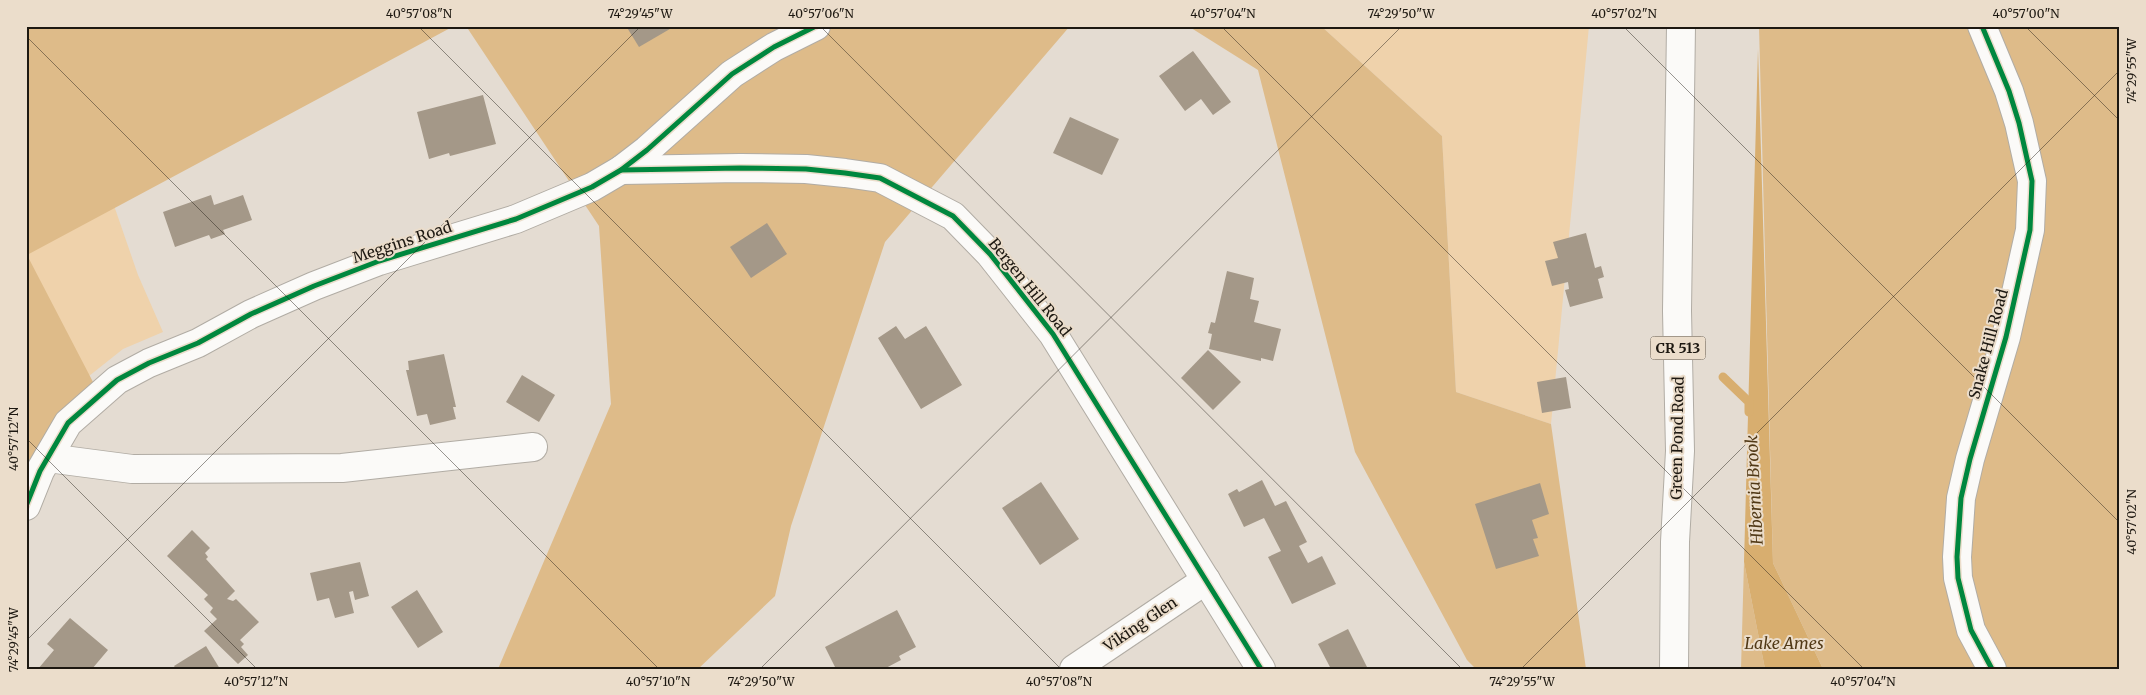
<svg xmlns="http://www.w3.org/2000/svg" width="2146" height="695" viewBox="0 0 2146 695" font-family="Merriweather,serif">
  <rect width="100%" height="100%" fill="#e4dcd2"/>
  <g fill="#efd2ab">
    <path d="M26,26H52L138,275L163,332L123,349L26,426Z"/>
    <path d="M1321,26H1589L1551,424L1456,392L1442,136Z"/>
  </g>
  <g fill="#debb89">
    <path d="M26,26H454L27,255L106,407L26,482Z"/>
    <path d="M466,26H1070L885,242L791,526L775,596L698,669H498L611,404L599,226Z"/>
    <path d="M1188,26H1321L1442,136L1456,392L1551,424L1586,669H1476L1467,660L1355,452L1258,70Z"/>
    <path d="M1759,26H2120V669H1823L1773,563Z"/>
    <path d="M1744,562L1765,669H1741Z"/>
  </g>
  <path fill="#d8ae6f" d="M1758,49L1773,563L1823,669H1765L1744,562Z"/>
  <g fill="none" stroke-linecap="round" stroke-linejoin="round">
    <path stroke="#d8ae6f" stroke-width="9" d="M1723,377L1749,402V412"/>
  </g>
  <g fill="#a49888">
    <path d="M626,26H675L639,47Z"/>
    <path d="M1193,51L1231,102L1213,115L1201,99L1185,111L1159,76Z"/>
    <path d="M483,95L496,144L450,156L449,153L429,159L417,112Z"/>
    <path d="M1070,117L1119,139L1102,175L1053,153Z"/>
    <path d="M211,195L214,205L243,195L252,220L223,230L225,234L211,239L209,235L175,247L163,212Z"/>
    <path d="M767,223L787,254L751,278L730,247Z"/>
    <path d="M1586,233L1595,268L1601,266L1604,277L1598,279L1603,298L1570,307L1565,290L1569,289L1568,282L1552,286L1545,261L1558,258L1553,242Z"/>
    <path d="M1227,271L1254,278L1250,299L1259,301L1254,322L1281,329L1273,361L1261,358V361L1209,349L1212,334L1208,333L1211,322L1215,323Z"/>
    <path d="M896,326L905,339L926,326L962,385L921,409L878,338Z"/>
    <path d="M1208,350L1241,382L1213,410L1181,378Z"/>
    <path d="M444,354L456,407H453L456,419L430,425L427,414L417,416L406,370H409L408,361Z"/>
    <path d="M522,375L555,395L539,422L506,402Z"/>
    <path d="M1566,377L1571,408L1542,413L1537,382Z"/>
    <path d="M1262,480L1275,506L1286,501L1307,542L1299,546L1308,563L1322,556L1336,584L1292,604L1268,557L1281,551L1264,518L1244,527L1228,494L1237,489L1239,492Z"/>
    <path d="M1041,482L1079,539L1040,565L1002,508Z"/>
    <path d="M1540,483L1549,514L1532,520L1538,538L1533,539L1539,556L1496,569L1475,504Z"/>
    <path d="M192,530L210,548L205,553L208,557L206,559L235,591L227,599L233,601L236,599L259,622L240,640L244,644L241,647L248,655L238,664L204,631L217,619L210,612L213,608L204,599L208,595L167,556Z"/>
    <path d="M360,562L369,596L355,600L353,591L349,592L354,613L335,618L329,598L317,601L310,573Z"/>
    <path d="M417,590L443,632L418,648L391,607Z"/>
    <path d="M897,610L916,647L899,656L901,660L884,669H836L825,647Z"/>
    <path d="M70,618L108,650L92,669H38L54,650L47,644Z"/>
    <path d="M1348,629L1368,669H1331L1318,644Z"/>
    <path d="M206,646L220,669H176L174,666Z"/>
  </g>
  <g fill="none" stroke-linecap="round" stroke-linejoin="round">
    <defs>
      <g id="minor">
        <path d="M1982,26L2009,91L2019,123L2032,181L2030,230L2006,337L1970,459L1961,498L1957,557L1958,578L1971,630L1992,669"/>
        <path d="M621,170L740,168L806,169L845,173L880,178L953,216L990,254L1053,334L1261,669"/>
        <path d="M48,458L132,469L342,468L533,447"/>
        <path d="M26,506L40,471L68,423L117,380L149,363L198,343L251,314L314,286L379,261L516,219L592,187L621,170L647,150L732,74L774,47L816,26"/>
        <path d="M1074,669L1206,580"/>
      </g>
      <path id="primary" d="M1674,669L1675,542L1680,451L1677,311L1681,26"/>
    </defs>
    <use href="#minor" stroke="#b1aca4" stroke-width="30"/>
    <use href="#primary" stroke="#b1aca4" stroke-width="30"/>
    <use href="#minor" stroke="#fbfaf8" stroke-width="28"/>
    <use href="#primary" stroke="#fbfaf8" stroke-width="28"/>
    <defs>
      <g id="cycleway">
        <path d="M1982,26L2009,91L2019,123L2032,181L2030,230L2006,337L1970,459L1961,498L1957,557L1958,578L1971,630L1992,669"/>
        <path d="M621,170L740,168L806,169L845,173L880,178L953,216L990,254L1053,334L1261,669"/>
        <path d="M26,506L40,471L68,423L117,380L149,363L198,343L251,314L314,286L379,261L516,219L592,187L621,170L647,150L732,74L774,47L816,26"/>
      </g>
    </defs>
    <use href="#cycleway" stroke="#ebddcb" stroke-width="8"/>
    <use href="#cycleway" stroke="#00873e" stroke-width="5"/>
  </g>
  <path fill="none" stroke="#1d1811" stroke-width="1" stroke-opacity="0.45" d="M418,26L1061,669M820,26L1462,669M1221,26L1864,669M1623,26L2120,523M2025,26L2120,121M26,36L659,669M26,438L257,669M26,641L641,26M760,669L1402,26M1521,669L2120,70"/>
  <g text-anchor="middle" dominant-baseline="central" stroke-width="4" stroke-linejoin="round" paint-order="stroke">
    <rect fill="#ebddcb" stroke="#5b5349" stroke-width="1" x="1650.5" y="336.5" width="55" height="23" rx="4"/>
    <g font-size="14" font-weight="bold" fill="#1d1811">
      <text x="1678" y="348">CR 513</text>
    </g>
    <g font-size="15" fill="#1d1811" stroke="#ebddcb">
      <text transform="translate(402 242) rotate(-18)">Meggins Road</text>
      <text transform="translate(1030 287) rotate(51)">Bergen Hill Road</text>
      <text transform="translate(1988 344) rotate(-75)">Snake Hill Road</text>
      <text transform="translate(1677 438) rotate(-89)">Green Pond Road</text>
      <text transform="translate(1140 624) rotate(-34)">Viking Glen</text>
    </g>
    <g font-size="16" font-style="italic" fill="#513916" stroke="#ebddcb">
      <text transform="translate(1754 490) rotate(-93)">Hibernia Brook</text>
      <text x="1784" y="643">Lake Ames</text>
    </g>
  </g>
  <rect width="2146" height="695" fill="none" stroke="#ebddcb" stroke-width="55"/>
  <rect x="28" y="28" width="2090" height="640" fill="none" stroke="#1d1811" stroke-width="2"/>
  <g font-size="12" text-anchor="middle" fill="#1d1811">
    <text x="419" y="18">40°57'08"N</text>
    <text x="640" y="18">74°29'45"W</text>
    <text x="821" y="18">40°57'06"N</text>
    <text x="1223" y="18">40°57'04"N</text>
    <text x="1401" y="18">74°29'50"W</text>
    <text x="1624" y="18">40°57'02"N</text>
    <text x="2026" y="18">40°57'00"N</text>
    <text transform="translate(2132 71) rotate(-90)" y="4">74°29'55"W</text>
    <text transform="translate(14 439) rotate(-90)" y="4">40°57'12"N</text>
    <text transform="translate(2132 522) rotate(-90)" y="4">40°57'02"N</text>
    <text transform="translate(14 640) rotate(-90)" y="4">74°29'45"W</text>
    <text x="256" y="686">40°57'12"N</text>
    <text x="658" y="686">40°57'10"N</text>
    <text x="761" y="686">74°29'50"W</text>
    <text x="1059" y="686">40°57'08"N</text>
    <text x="1522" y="686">74°29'55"W</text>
    <text x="1863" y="686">40°57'04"N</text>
  </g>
</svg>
